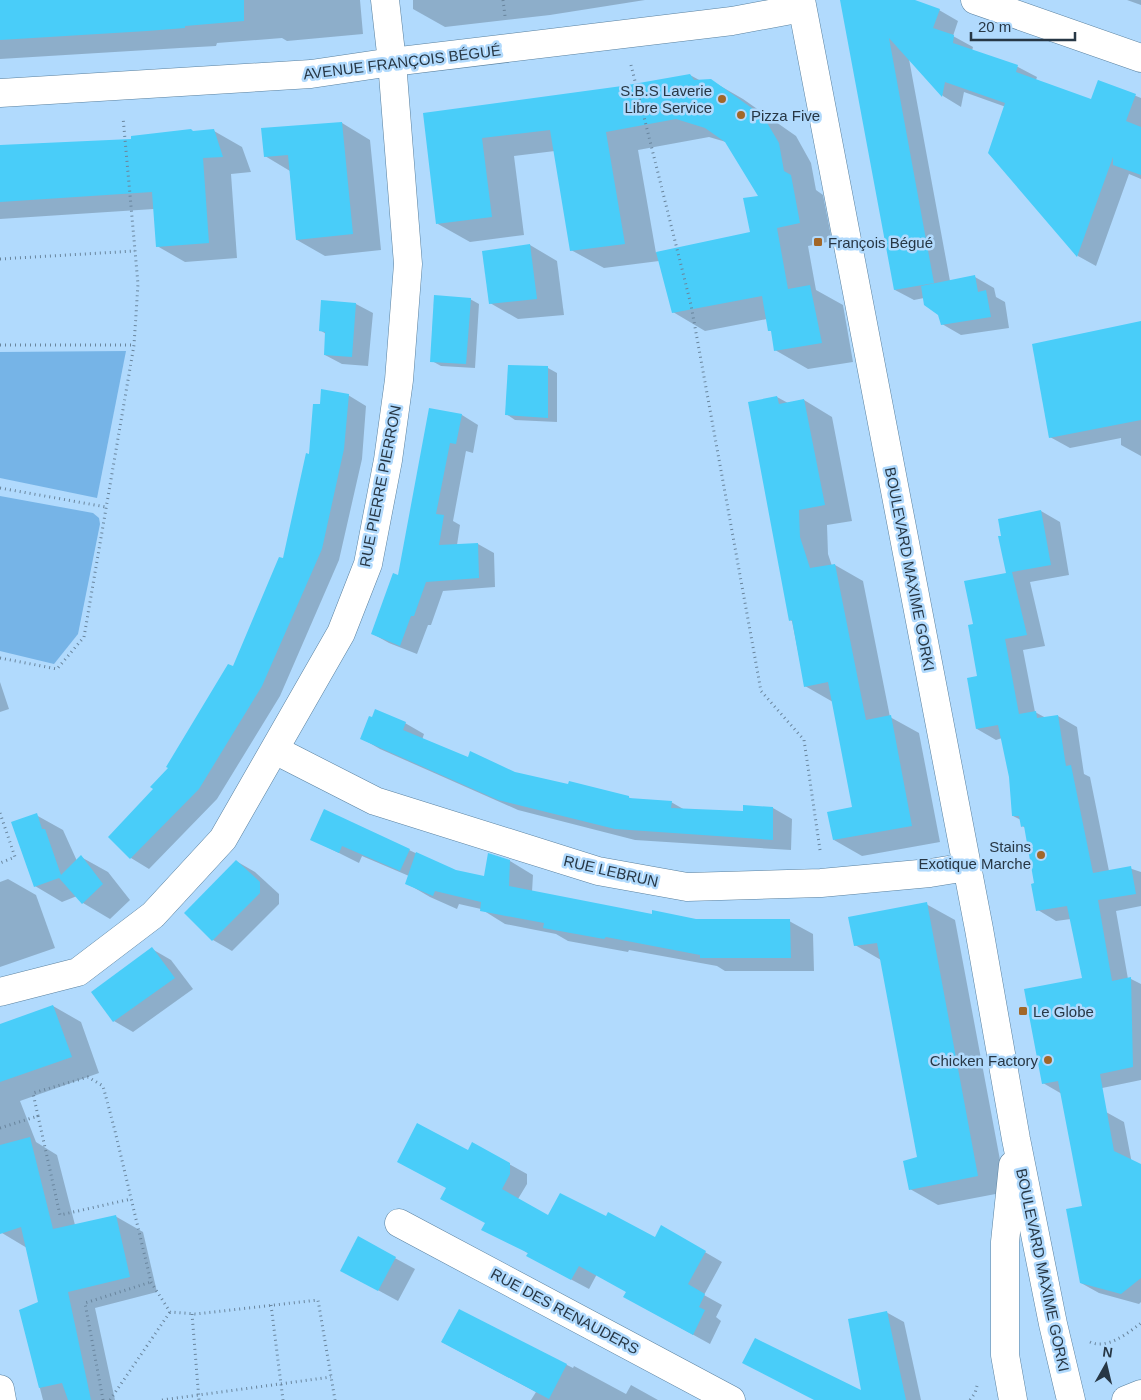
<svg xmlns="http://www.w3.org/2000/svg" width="1141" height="1400" viewBox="0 0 1141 1400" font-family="Arial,sans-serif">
  <rect width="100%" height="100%" fill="#b1dafd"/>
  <g fill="#76b4e7">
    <path d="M126,351L97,498L0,478V352Z"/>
    <path d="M0,496L93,513L99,518L100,524L78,634L54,664L0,651Z"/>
  </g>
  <g fill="#0003" fill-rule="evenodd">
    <path d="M0,0H360L363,34L287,41L282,38L217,43L216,46L180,48L0,59Z"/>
    <path d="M413,0H645L550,15L445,27L413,9Z"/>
    <path d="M841,0H912L939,10L958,21L953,36L973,47L972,51L1018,67L1037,77L1036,80L1092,101L1099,81L1141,98V179L1129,174L1096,266L1078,256L990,152L1006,107L964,92L961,107L943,96L909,59L950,281L975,277L994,288L996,297L1005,302L1009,328L961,335L942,324L939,314L924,298L914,300L895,290Z"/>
    <path d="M1127,0H1141V5Z"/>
    <path d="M690,75L701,81L710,80L743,99L796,136L811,163L816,190L823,195L832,241L808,246L816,290L843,305L853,362L808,369L775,350L773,332L769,330L767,319L705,331L673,312L659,261L604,268L571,250L555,151L514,156L524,235L470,242L438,224L424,115L622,87ZM709,137L726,142L760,197L751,233L656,253L638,150Z"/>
    <path d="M342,123L370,140L381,250L325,256L297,240L290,171L265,156Z"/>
    <path d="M214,131L242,147L251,172L231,174L237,258L185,262L157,246L154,209L0,219V146L133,140Z"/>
    <path d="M530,245L557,261L564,315L518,319L490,303Z"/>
    <path d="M470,299L479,304L475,368L441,366L432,361Z"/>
    <path d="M322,301L356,304L373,313L368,366L342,364L325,355L326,334L320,330Z"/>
    <path d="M1141,322V456L1121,445V438L1070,448L1050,437Z"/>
    <path d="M548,368L557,373V422L515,420L506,414Z"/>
    <path d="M348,395L366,406L362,459L339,560L280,696L217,799L149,869L131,858L110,837L155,789L234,668L284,560L321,405Z"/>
    <path d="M777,397L788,403L804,400L832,417L852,521L827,525L828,554L832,566L835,565L863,581L890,717L919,733L940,842L862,856L834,840L854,808L833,702L805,686L792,621L790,620Z"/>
    <path d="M430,410L462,415L478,425L473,453L466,451L453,521L460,525L457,545L478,544L494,553L495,587L443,591L431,625H428L417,654L389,643L373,634L399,577Z"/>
    <path d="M1041,511L1060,522L1069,575L1030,582L1045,646L1023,650L1035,712L1046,718L1058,716L1077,727L1084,774L1090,777L1109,871L1129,868L1141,872V906L1116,911L1128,979H1131L1141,984V1080L1078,1093L1062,1094L1043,1083L1083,979L1071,919L1056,921L1038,910L1036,884L1026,828L1022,826L1021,820L1013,816L1010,777L1002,738L996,740L977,729L979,677L974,625L1008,574Z"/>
    <path d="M0,682L9,709L0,712Z"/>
    <path d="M405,723L424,734L422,740L468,759L514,774L628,797L632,799L671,802L685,810L744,813L773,808L792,819L791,850L635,840L518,810L380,749L361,738Z"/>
    <path d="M36,815L63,830L77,861L81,857L108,872L130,900L110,919L83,903L77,896L62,902L35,886Z"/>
    <path d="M311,839L409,850L456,872L486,878L510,861L533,875L532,892L653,915L695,920L789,921L813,934L814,971H725L717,966L629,950L628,952L568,941L556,934L505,924L481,909L459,904L457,909L430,897L406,883L409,876L362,856L359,863Z"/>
    <path d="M236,861L255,872L279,894V904L232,951L213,940L186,913Z"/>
    <path d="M8,879L36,895L55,948L0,967V882Z"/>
    <path d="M926,904L955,920L1006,1192L938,1205L910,1189L919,1158L881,960L855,945Z"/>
    <path d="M152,949L171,960L193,989L133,1032L114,1021Z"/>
    <path d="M53,1006L81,1022L99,1073L20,1101L36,1142L57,1155L75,1225L115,1216L143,1232L157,1292L95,1308L115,1400H43L20,1311L40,1302L27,1248L2,1233L0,1226V1025Z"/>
    <path d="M1106,1112L1124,1122L1133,1169L1141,1176V1302L1139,1304L1099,1293L1081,1283L1083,1207Z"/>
    <path d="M468,1152L509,1164L527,1174V1184L518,1199L548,1217L607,1218L656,1239L662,1227L722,1262L704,1295L722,1305L716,1317L721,1321L710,1344L641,1306L627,1292L597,1274L589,1289L544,1265L486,1223Z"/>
    <path d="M358,1238L415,1269L398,1301L361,1281Z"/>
    <path d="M460,1311L573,1368L574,1366L626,1394L631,1385L658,1400H531L536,1392L442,1342Z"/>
    <path d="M886,1312L904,1322L921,1400H815L863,1392Z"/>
  </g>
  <g fill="#49cdf9">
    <path d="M0,0H244V21L185,26V28L147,31L0,40Z"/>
    <path d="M840,0H915L940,9L933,28L954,35L953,43L1018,65L1016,72L1091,99L1098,80L1136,94L1126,121L1141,127V175L1113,165V157L1077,257L988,153L1005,103L945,82L942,97L889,38L934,283L894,290Z"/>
    <path d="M690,74L694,80L711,79L763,116L779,143L784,171L791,175L800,223L777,228L788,289L810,285L822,343L774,351L771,331H768L762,296L672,313L656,252L750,232L743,198L758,196L725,142L705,128L676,119L606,132L625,244L570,251L550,130L482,138L492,217L436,224L423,113L622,86Z"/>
    <path d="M342,122L353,234L296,240L288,155L264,157L261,128Z"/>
    <path d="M191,129L193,131L214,129L223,157L203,158L209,243L156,247L152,192L0,202V145L131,139V136Z"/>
    <path d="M530,244L537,299L489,304L482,251Z"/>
    <path d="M975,275L978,292L986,290L991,317L941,325L938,315L924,305L921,286Z"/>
    <path d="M434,295L471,298L466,364L430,362Z"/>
    <path d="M321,300L356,303L352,357L324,355L325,332L319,331Z"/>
    <path d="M1141,321V420L1049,438L1032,344Z"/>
    <path d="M508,365L548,366V418L505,415Z"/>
    <path d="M321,389L349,394L344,449L322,549L262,686L199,789L130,859L108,837L153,789L150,787L168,768L166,767L228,664L233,666L279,557L283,558L306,453L309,454L313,404H320Z"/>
    <path d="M777,396L779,404L804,399L825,505L799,510L800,537L810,568L835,564L866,720L891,715L912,826L833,840L827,812L852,807L828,682L804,687L792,620L789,621L748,402Z"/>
    <path d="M429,408L462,414L456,444L450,443L436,514L444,515L439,545L478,543L479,578L426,582L414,616H411L400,646L371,634L393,573L398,575Z"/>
    <path d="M1041,510L1051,565L1012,572L1027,635L1005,639L1019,714L1036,711L1037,718L1058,715L1066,766L1071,765L1093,873L1131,866L1136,894L1098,900L1112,981L1131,977L1133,1067L1100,1074L1114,1151L1141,1164V1278L1121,1294L1080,1283L1066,1209L1082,1206L1058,1081L1042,1084L1024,989L1082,978L1067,906L1036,911L1031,884L1034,883L1024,826L1021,827L1019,816H1012L1009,777L998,725L976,729L967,678L977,676L968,625L973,624L964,581L1006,573L998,536H1001L998,519Z"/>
    <path d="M375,709L406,722L403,730L468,757L470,751L515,772L568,784L569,781L629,796V798L672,801L671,808L743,811V805L773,807V840L615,829L498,800L360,739L369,716L372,717Z"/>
    <path d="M324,809L410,849L400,871L342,846L339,853L310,840Z"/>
    <path d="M37,813L42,829H45L61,875L81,855L103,884L82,904L59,878L34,887L11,822Z"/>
    <path d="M416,852L456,870L484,876L488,853L510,860L509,886L652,914V910L696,919H790L791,958H700V955L606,937L604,939L543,928L544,923L480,911L481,902L435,891L433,896L405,884Z"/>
    <path d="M236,860L260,882V893L212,941L184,913Z"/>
    <path d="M927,902L978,1176L909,1190L903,1161L917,1157L877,943L854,946L848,917Z"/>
    <path d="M152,947L175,978L113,1022L91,992Z"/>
    <path d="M53,1005L72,1057L0,1082V1024Z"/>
    <path d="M417,1123L468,1150L472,1142L510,1163V1174L502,1189L548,1215L560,1193L606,1216L608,1212L655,1237L661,1225L706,1251L688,1284L705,1294L699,1307L705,1310L693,1335L623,1297L626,1292L579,1266L571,1280L526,1256L528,1253L481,1230L485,1223L440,1199L446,1188L397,1162Z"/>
    <path d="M30,1137L53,1229L116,1215L130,1277L68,1292L91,1400H68L62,1383L39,1388L19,1310L38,1302L21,1227L0,1234V1145Z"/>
    <path d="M358,1236L396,1257L378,1291L340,1271Z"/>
    <path d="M459,1309L567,1364L549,1399L441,1342Z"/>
    <path d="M887,1311L906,1400H814L742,1363L755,1338L861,1390L848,1319Z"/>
  </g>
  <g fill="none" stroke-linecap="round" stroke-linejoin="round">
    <defs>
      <g id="street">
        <path d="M975,0L1141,58"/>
        <path d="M0,93L311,74L392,62L732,21L802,8"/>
        <path d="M275,750L375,801L598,871L687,887L821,883L930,873L967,867"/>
        <path d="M0,992L78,972L153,915L223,839L341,633L368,564L388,460L399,380L408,264L392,62L385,0"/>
        <path d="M399,1223L731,1400"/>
      </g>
      <g id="secondary">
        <path d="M801,0L979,929L1016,1139L1053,1324L1071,1400"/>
        <path d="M1013,1165L1005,1242V1355L1013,1400"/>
        <path d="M0,1389L2,1400"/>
      </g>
      <path id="primary" d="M1126,1400L1141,1394"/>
    </defs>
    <use href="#street" stroke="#59809f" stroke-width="29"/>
    <use href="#secondary" stroke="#59809f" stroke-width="29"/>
    <use href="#primary" stroke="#59809f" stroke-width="29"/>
    <g stroke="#69859d" stroke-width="3" stroke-dasharray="1 4" stroke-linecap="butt">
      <path d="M503,0L505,16"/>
      <path d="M631,65L691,305L761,691L804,740L820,850"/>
      <path d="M0,259L135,251"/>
      <path d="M0,345H134"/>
      <path d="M0,488L106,507"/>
      <path d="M0,658L57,669L84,637L134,345L138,284L123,117"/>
      <path d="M0,813L15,857L0,863"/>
      <path d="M38,1116L60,1215L131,1199"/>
      <path d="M0,1128L38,1116L33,1093L88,1077L103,1086L115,1131L151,1282L170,1312L196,1314L318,1300L335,1400"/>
      <path d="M271,1305L283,1400"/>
      <path d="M192,1314L199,1400"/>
      <path d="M1090,1342C1107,1350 1128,1333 1141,1323"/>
      <path d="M103,1400L85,1303L151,1282"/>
      <path d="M110,1400L170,1312"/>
      <path d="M162,1400L331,1377"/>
      <path d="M970,1400L975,1393L977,1386"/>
    </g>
    <use href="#street" stroke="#fff" stroke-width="28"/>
    <use href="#secondary" stroke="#fff" stroke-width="28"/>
    <use href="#primary" stroke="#fff" stroke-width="28"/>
  </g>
  <g fill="#a26728" stroke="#b1dafd" stroke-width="2">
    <circle cx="722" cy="99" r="5"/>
    <circle cx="741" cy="115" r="5"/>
    <rect x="813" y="237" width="10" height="10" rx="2.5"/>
    <circle cx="1041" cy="855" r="5"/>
    <rect x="1018" y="1006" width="10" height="10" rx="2.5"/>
    <circle cx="1048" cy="1060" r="5"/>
  </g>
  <g text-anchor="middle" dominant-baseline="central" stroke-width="5" stroke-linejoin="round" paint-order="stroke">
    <g font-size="15" fill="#273745" stroke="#b1dafd">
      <text transform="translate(402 62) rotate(-7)">AVENUE FRANÇOIS BÉGUÉ</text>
      <text transform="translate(380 486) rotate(-79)">RUE PIERRE PIERRON</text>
      <text transform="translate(910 569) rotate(79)">BOULEVARD MAXIME GORKI</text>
      <text transform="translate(611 871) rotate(13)">RUE LEBRUN</text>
      <text transform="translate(1043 1270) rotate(78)">BOULEVARD MAXIME GORKI</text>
      <text transform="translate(565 1311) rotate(28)">RUE DES RENAUDERS</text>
    </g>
    <g font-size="15" fill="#273745" stroke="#b1dafd" text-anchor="end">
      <text x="712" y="90">S.B.S Laverie<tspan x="712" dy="17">Libre Service</tspan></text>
      <text x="751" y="115" text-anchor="start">Pizza Five</text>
      <text x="828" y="242" text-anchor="start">François Bégué</text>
      <text x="1031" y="846">Stains<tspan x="1031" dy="17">Exotique Marche</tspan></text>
      <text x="1033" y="1011" text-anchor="start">Le Globe</text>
      <text x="1038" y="1060">Chicken Factory</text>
    </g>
  </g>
  <g transform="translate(1106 1365) rotate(8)" stroke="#b1dafd" stroke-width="4" paint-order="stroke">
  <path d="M0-4L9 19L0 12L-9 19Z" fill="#273745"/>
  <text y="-8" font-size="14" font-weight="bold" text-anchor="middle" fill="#273745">N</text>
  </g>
  <path d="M971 32v8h104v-8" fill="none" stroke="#273745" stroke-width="2.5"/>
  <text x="978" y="32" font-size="15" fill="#273745" stroke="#b1dafd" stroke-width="4" paint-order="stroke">20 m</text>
</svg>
